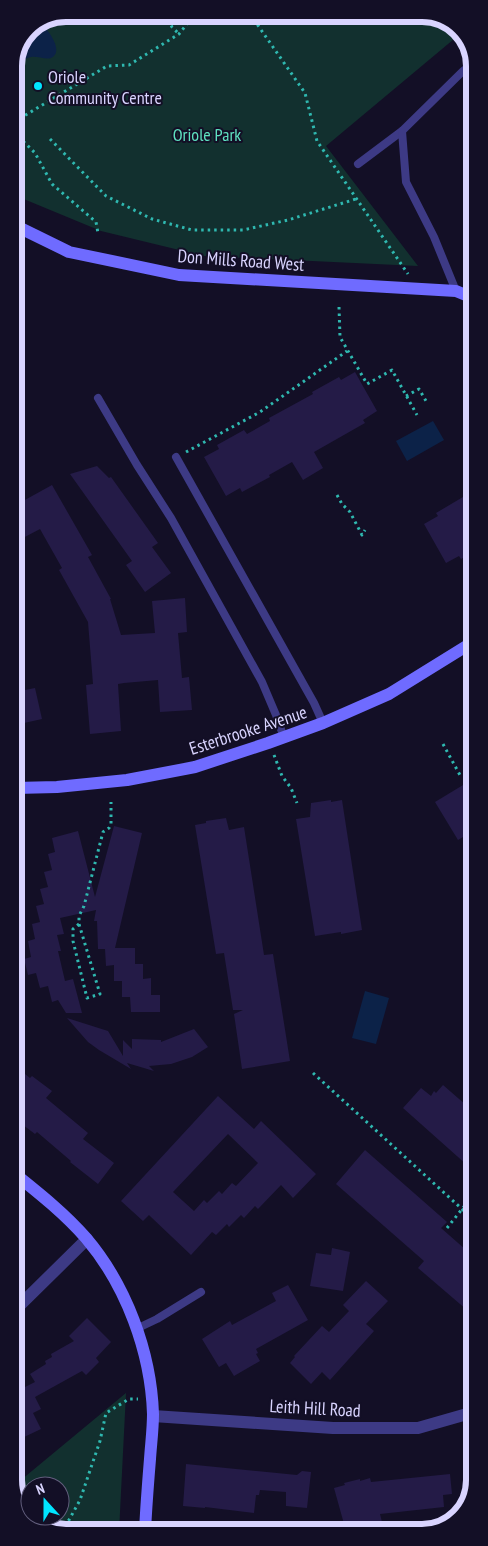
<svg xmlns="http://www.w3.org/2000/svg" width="488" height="1546" viewBox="0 0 488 1546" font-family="'PT Sans Narrow',sans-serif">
  <rect width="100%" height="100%" fill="#130f26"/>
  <g fill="#12302f">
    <path d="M67,14H425L456,27L460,34L326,146L418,266L204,256L101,231L14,195V64L29,29Z"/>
    <path d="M126,1393L119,1532H63L32,1519L30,1516H60V1486H30V1516L15,1493V1485Z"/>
  </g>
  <g fill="#0c2248">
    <path d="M42,24C48,30 65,52 51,58C45,60 38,56 31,57C25,58 19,63 14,67V64L29,29Z"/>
    <path d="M433,421L444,440L407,461L396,441Z"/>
    <path d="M365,991L389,998L376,1044L352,1038Z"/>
  </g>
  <g fill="#241b47" fill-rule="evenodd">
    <path d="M355,372L377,411L363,420L365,423L314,452L323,468L303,480L292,462L269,475L270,477L242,492L240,488L226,496L204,457L219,449L217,445L244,430L247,434L270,421L269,418L313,394L312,392L339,377L341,380Z"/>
    <path d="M97,466L109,478L111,477L158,543L152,547L171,573L145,592L126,565L132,561L70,474Z"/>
    <path d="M52,485L92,555L88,557L111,599H110L121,635L155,633L152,601L185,598L187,632L178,633L182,678L189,677L192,710L160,712L158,680L124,683L118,684L121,731L90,734L86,685L93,684L88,622L59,570L62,568L40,529L21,539L14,527V506Z"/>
    <path d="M473,496V552L461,559L459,556L446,563L424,524L438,516L436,513L463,497L465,501Z"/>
    <path d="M35,688L42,719L15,725V692Z"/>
    <path d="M473,779V831L458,840L435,802Z"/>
    <path d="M331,800V802L342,800L362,930L341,934V932L315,936L296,819L310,817L311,803Z"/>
    <path d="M226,818L229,830L244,827L264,955L273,954L290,1061L242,1069L234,1014L243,1010H233L224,953L216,954L195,825L206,823V821Z"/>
    <path d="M114,826L142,833L115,948H135V964H143V979L151,978V995H160V1012H131L130,997H122V981H114V965L106,966L105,949H98L97,921H94L96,910L60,918L64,934L57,935L61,951H58L65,981L73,979L82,1013H66L58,1000L52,1002L48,986L40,988L36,973L28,975L24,959L31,957L28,941L35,939L32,924L40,922L36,906L44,904L40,889L48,887L44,872L52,870L48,854L55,852L52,838L78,831L95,897Z"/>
    <path d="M67,1018L108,1031L123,1056V1040L132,1049V1039L161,1040V1042L194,1029L208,1047L192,1057L171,1064L149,1066L154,1071L127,1063L131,1069L99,1050L88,1042Z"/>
    <path d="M15,1066L30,1078L32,1076L52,1091L46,1098L88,1133L83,1139L114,1163L98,1184L70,1162L71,1161L37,1132L35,1134L15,1119Z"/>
    <path d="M443,1085L474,1112V1157L467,1165L403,1108L421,1088L431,1096L434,1091L436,1093Z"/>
    <path d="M218,1096L254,1129L261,1121L316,1174L293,1198L281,1185L258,1209L255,1206L244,1218L241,1215L229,1227L227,1224L216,1235L212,1232L191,1255L151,1217L149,1215L143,1221L121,1201ZM228,1134L258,1163L236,1186L232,1183L222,1194L219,1191L207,1203L204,1200L194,1211L173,1192Z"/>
    <path d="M365,1150L447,1222L441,1228L474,1257V1316L418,1268L424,1261L336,1184Z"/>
    <path d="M332,1248L350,1252L343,1291L310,1286L316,1253L331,1255Z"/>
    <path d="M366,1281L388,1301L366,1324L374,1331L330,1380L322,1372L311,1384L290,1363L295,1357L294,1356L322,1326L329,1332L349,1311L343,1305Z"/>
    <path d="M288,1285L308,1320L256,1349L258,1353L256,1354L260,1361L234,1376L226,1363L219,1367L202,1339L230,1321L232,1325L276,1301L272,1293Z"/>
    <path d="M87,1318L111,1342L96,1358L99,1362L86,1375L82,1371L35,1397L41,1409L33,1413L41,1429L20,1439L15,1430V1392L35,1382L30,1374L46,1364L45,1361L52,1357L51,1354L74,1341L69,1336Z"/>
    <path d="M186,1464L297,1475L302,1471L311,1472L307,1508L286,1506V1492L260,1490L259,1495H256L254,1513L205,1507V1508L183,1506Z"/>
    <path d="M450,1474L452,1494L443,1495L444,1507L380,1514L383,1526L375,1529V1531H346L334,1488L345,1485L344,1483L360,1479V1481L370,1478L371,1482Z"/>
  </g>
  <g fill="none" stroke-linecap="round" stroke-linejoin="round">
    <g stroke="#2fb8b0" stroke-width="3" stroke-dasharray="2.5 4" stroke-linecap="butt">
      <path d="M165,14L172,27L179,34"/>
      <path d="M250,14L305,93L317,141L408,274"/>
      <path d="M14,122L107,66L129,65L179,34L195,14"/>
      <path d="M14,132L35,153L52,184L96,222L98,233"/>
      <path d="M50,139L106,196L152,219L192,230H243L288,220L356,199"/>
      <path d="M339,307L340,337L367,384L392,370L417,415"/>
      <path d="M406,396L419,389L426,401"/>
      <path d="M186,452L260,412L347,351"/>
      <path d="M337,495L342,504L350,512L362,535L365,530"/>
      <path d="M443,744L461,777"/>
      <path d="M274,755L282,776L291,788L297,803"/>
      <path d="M79,924L73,929V941L87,998L100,994L79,924V916L84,906L103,832L109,828L111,824V802"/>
      <path d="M313,1073L474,1220"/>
      <path d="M447,1228L474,1194"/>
      <path d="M59,1530L69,1520L80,1500L100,1441L106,1413L129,1399H138"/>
    </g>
    <g stroke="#3d3a85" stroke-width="8">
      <path d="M358,164L402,131"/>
      <path d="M456,291L434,237L406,182L402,131L463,71L473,63"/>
      <path d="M98,398L137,465L171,518L262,682L276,715L284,738"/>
      <path d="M176,457L314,703L323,723"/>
      <path d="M136,1329L157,1319L201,1292"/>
    </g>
    <g stroke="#3d3a85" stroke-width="12">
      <path d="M15,1310L87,1239"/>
      <path d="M153,1416L333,1428H418L474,1412"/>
    </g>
    <g stroke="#6f6bff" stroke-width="12">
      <path d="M14,225L69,252L179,275L456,291L473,298"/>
      <path d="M15,788L57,787L127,780L195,767L268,743L323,723L389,694L473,642"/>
      <path d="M15,1174C40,1194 65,1214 86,1238C126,1285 151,1352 153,1414C153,1429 151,1444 150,1459C148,1484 146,1508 145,1532"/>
    </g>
  </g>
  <circle fill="#00e5ff" stroke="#130f26" stroke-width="2" cx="38" cy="86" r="5"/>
  <g text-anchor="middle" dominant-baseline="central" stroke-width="4" stroke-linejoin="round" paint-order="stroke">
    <g font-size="18" fill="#d9d4ff" stroke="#130f26" text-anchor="start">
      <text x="48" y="76">Oriole<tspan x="48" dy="21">Community Centre</tspan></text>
    </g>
    <g font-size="18" fill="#5fe0c0" stroke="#130f26">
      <text x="207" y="134">Oriole Park</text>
    </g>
    <g font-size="18" fill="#d9d4ff" stroke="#130f26">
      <text transform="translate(241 260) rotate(4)">Don Mills Road West</text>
      <text transform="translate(248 730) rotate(-18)">Esterbrooke Avenue</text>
      <text transform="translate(315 1408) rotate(3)">Leith Hill Road</text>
    </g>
  </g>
  <path d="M0 0H488V1546H0ZM66 22H422A44 44 0 0 1 466 66V1480A44 44 0 0 1 422 1524H66A44 44 0 0 1 22 1480V66A44 44 0 0 1 66 22Z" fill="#130f26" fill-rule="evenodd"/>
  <path fill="none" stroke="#d9d4ff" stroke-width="6" d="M66 22H422A44 44 0 0 1 466 66V1480A44 44 0 0 1 422 1524H66A44 44 0 0 1 22 1480V66A44 44 0 0 1 66 22Z"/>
  <g transform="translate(45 1501) rotate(339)"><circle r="24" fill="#130f26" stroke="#625e7d"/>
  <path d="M0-4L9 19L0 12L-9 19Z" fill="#00e5ff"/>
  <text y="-8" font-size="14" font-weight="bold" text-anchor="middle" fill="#d9d4ff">N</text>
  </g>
</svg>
